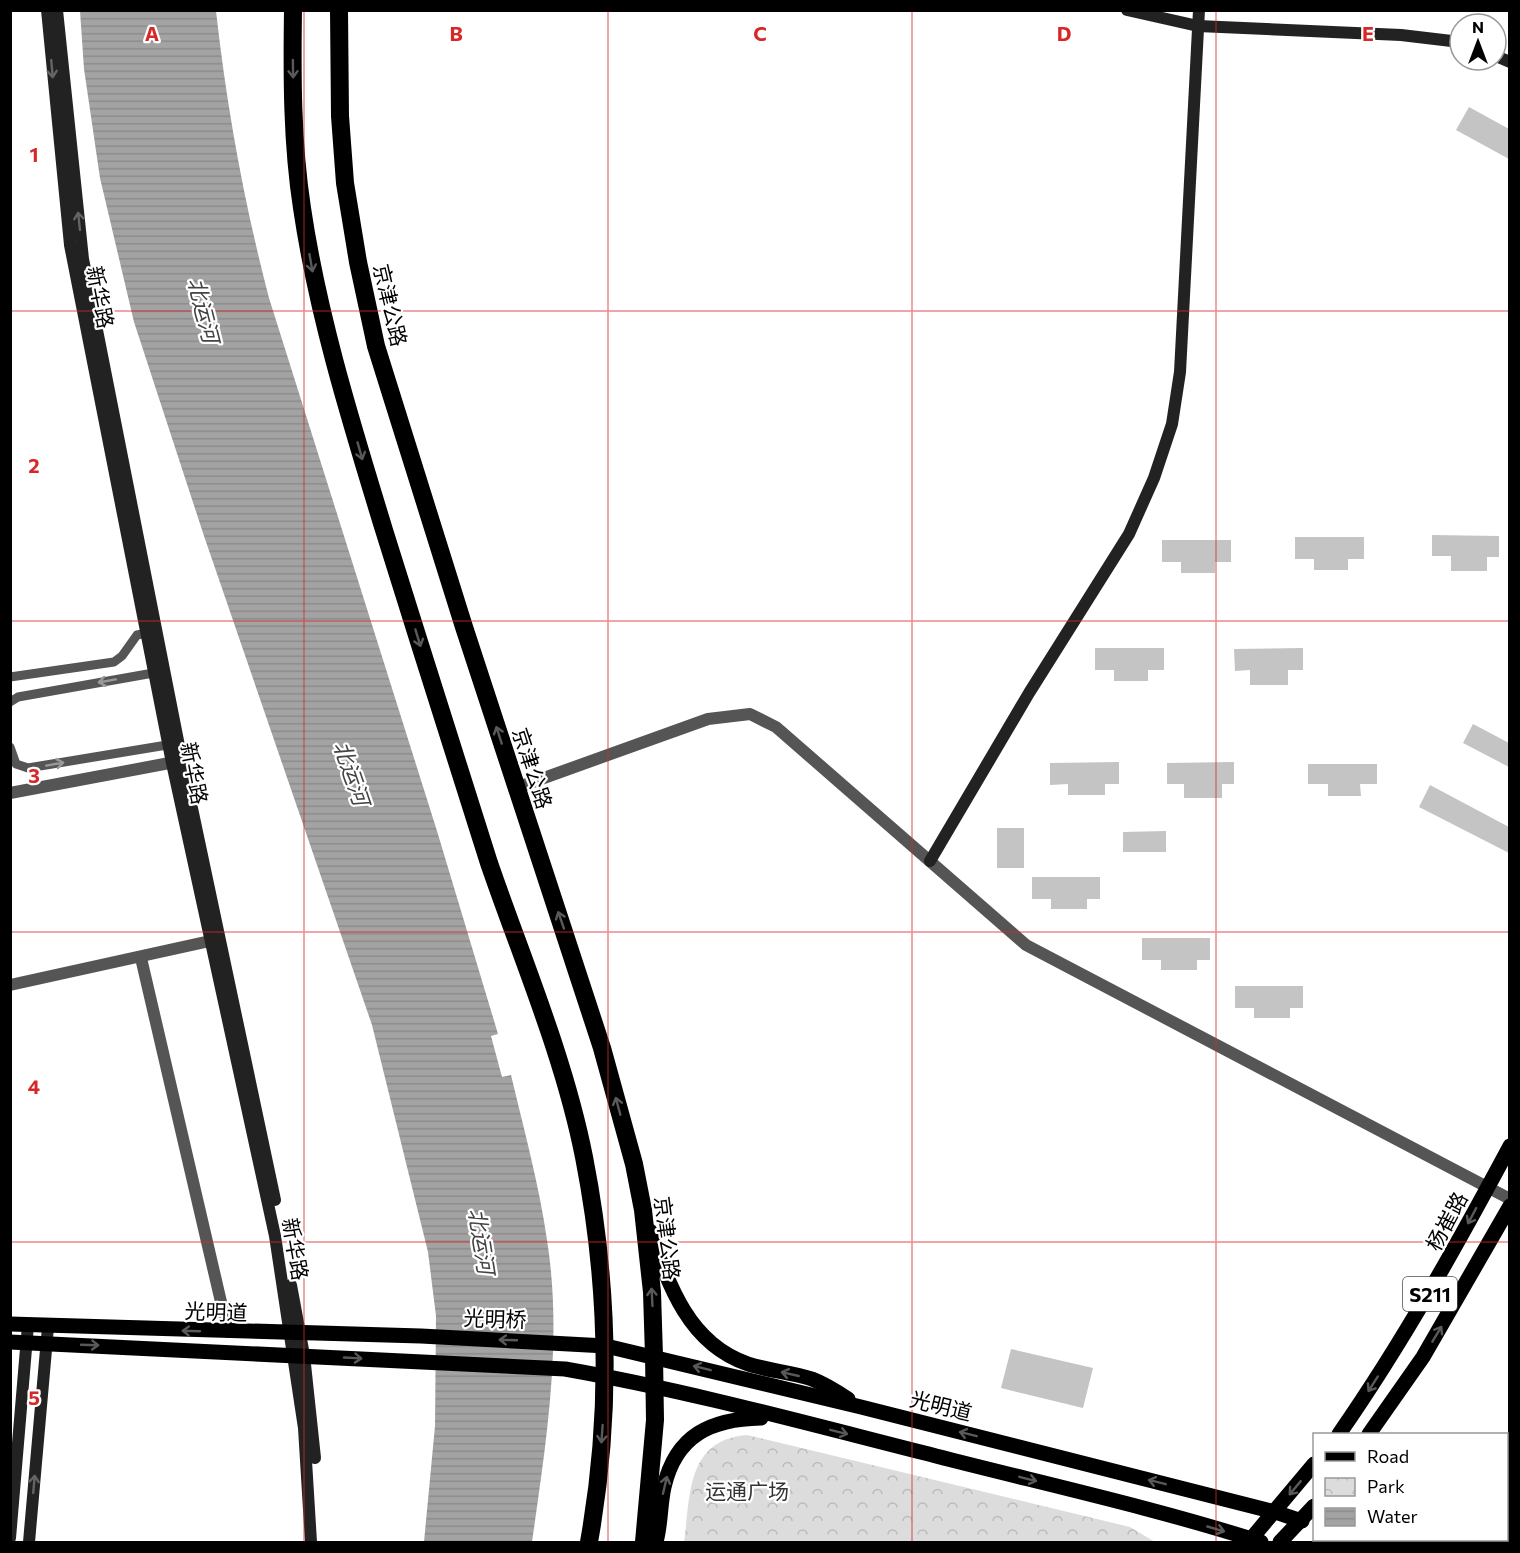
<svg xmlns="http://www.w3.org/2000/svg" width="1520" height="1553" viewBox="0 0 1520 1553" font-family="Commissioner,'Noto Sans SC',sans-serif">
  <defs>
    <pattern id="park-crowns" width="20" height="18" patternUnits="userSpaceOnUse" patternTransform="scale(1.5)"><rect width="20" height="18" fill="#dcdcdc"/><path d="M2 6a3 3 0 1 1 6 0M12 15a3 3 0 1 1 6 0" fill="none" stroke="#bbb"/></pattern>
    <pattern id="water-rules" width="6" height="5" patternUnits="userSpaceOnUse" patternTransform="scale(1.5)"><rect width="6" height="5" fill="#a3a3a3"/><path d="M0 2.5h6" fill="none" stroke="#8b8b8b"/></pattern>
  </defs>
  <rect width="100%" height="100%" fill="#fff"/>
  <path fill="url(#park-crowns)" d="M747,1435L1130,1527L1155,1542H684C691,1495 686,1440 747,1435Z"/>
  <path fill="url(#water-rules)" d="M80,11H216C227,109 244,202 269,298L437,831L498,1034L491,1036L502,1077L511,1075C524,1130 539,1184 547,1240C563,1340 546,1443 532,1542H424L435,1426L436,1316L428,1252L372,1025L204,536L134,322L100,178L84,69Z"/>
  <g fill="#c4c4c4">
    <path d="M1469,107L1509,129V159L1456,130Z"/>
    <path d="M1432,535L1499,536V557H1487V571H1451V556H1432Z"/>
    <path d="M1295,537H1364V559H1348V570H1314V559H1295Z"/>
    <path d="M1162,540H1231V562H1215V573H1181V562H1162Z"/>
    <path d="M1095,648H1164V670H1148V681H1114V670H1095Z"/>
    <path d="M1303,648V670H1288V685H1250V670L1235,671L1234,649Z"/>
    <path d="M1473,724L1509,743V767L1463,743Z"/>
    <path d="M1119,762V784H1105V795H1068V784L1050,785V763Z"/>
    <path d="M1234,762V784H1222V798H1184V784H1167V763Z"/>
    <path d="M1308,764H1377V784H1360L1361,796H1328V784H1308Z"/>
    <path d="M1430,785L1509,827V853L1419,807Z"/>
    <rect x="997" y="828" width="27" height="40"/>
    <path d="M1166,831V852H1123V832Z"/>
    <path d="M1032,877H1100V899H1087V909H1051V899H1032Z"/>
    <path d="M1142,938H1210V960H1197V970H1161V960H1142Z"/>
    <path d="M1235,986H1303V1008H1290V1018H1254V1008H1235Z"/>
    <path d="M1011,1349L1093,1368L1083,1408L1001,1388Z"/>
  </g>
  <g fill="none" stroke-linecap="round" stroke-linejoin="round">
    <g stroke="#555" stroke-width="9">
      <path d="M10,677L114,662L122,656L137,635L152,632"/>
      <path d="M10,702L18,697L159,672"/>
      <path d="M10,747L16,764L28,768L173,744"/>
    </g>
    <g stroke="#555" stroke-width="12">
      <path d="M516,788L708,719L750,714L776,727L1026,945L1510,1199"/>
      <path d="M10,793L180,761"/>
      <path d="M141,958L228,1332"/>
      <path d="M10,985L219,939"/>
    </g>
    <g stroke="#222" stroke-width="12">
      <path d="M47,10L70,245L172,763L275,1236L304,1428L311,1542"/>
      <path d="M57,10L83,259L182,761L275,1200"/>
      <path d="M1127,10L1198,26L1401,35L1460,42"/>
      <path d="M1496,56L1510,62"/>
      <path d="M930,861L1029,693L1129,534L1154,478L1172,424L1180,372L1199,10"/>
      <path d="M291,1285L304,1355L315,1458"/>
      <path d="M10,1538L28,1325"/>
      <path d="M1359,1540L1371,1542"/>
      <path d="M29,1542L48,1327"/>
    </g>
    <g stroke="#000" stroke-width="15">
      <path d="M650,1231C669,1286 689,1344 748,1364C769,1371 791,1372 812,1379C825,1384 836,1391 848,1399"/>
      <path d="M10,1324L421,1336L606,1346L861,1407L1275,1512L1302,1521"/>
      <path d="M10,1342L565,1369C690,1391 813,1425 936,1456C1045,1484 1155,1508 1261,1542"/>
      <path d="M1339,1434C1403,1342 1457,1245 1510,1146"/>
      <path d="M1369,1434L1423,1357L1510,1206"/>
      <path d="M1251,1539L1314,1464"/>
      <path d="M656,1542C661,1524 660,1505 664,1487C676,1435 711,1419 761,1418"/>
      <path d="M1280,1542L1314,1506"/>
    </g>
    <g stroke="#000" stroke-width="18">
      <path d="M293,10C292,76 292,143 302,208C318,317 352,425 384,530C419,641 453,752 489,863C522,959 564,1056 584,1157C609,1285 612,1414 589,1542"/>
      <path d="M339,10L340,116L345,183L358,262L376,346L464,627L602,1048L634,1164L643,1210L652,1292L654,1356L655,1420L644,1542"/>
    </g>
  </g>
  <defs><path id="oneway-shaft" d="M-6 0H5M1.5-3L5.5 0L1.5 3" fill="none" stroke-width="1.6" stroke-linecap="round" stroke-linejoin="round" transform="scale(1.5)"/></defs>
  <g stroke="#646464">
    <use href="#oneway-shaft" transform="translate(52 69) rotate(85)"/>
    <use href="#oneway-shaft" transform="translate(79 221) rotate(-96)"/>
    <use href="#oneway-shaft" transform="translate(34 1484) rotate(-85)"/>
  </g>
  <g stroke="#595959">
    <use href="#oneway-shaft" transform="translate(293 69) rotate(89)"/>
    <use href="#oneway-shaft" transform="translate(311 263) rotate(80)"/>
    <use href="#oneway-shaft" transform="translate(360 451) rotate(74)"/>
    <use href="#oneway-shaft" transform="translate(418 638) rotate(73)"/>
    <use href="#oneway-shaft" transform="translate(499 735) rotate(-108)"/>
    <use href="#oneway-shaft" transform="translate(561 920) rotate(-109)"/>
    <use href="#oneway-shaft" transform="translate(618 1106) rotate(-105)"/>
    <use href="#oneway-shaft" transform="translate(1472 1216) rotate(118)"/>
    <use href="#oneway-shaft" transform="translate(652 1297) rotate(-93)"/>
    <use href="#oneway-shaft" transform="translate(191 1331) rotate(-178)"/>
    <use href="#oneway-shaft" transform="translate(1437 1334) rotate(-59)"/>
    <use href="#oneway-shaft" transform="translate(508 1340) rotate(-178)"/>
    <use href="#oneway-shaft" transform="translate(90 1345) rotate(2)"/>
    <use href="#oneway-shaft" transform="translate(353 1358) rotate(3)"/>
    <use href="#oneway-shaft" transform="translate(702 1368) rotate(-166)"/>
    <use href="#oneway-shaft" transform="translate(790 1374) rotate(-167)"/>
    <use href="#oneway-shaft" transform="translate(1373 1384) rotate(123)"/>
    <use href="#oneway-shaft" transform="translate(839 1432) rotate(14)"/>
    <use href="#oneway-shaft" transform="translate(602 1434) rotate(94)"/>
    <use href="#oneway-shaft" transform="translate(968 1434) rotate(-166)"/>
    <use href="#oneway-shaft" transform="translate(1028 1479) rotate(14)"/>
    <use href="#oneway-shaft" transform="translate(1157 1482) rotate(-166)"/>
    <use href="#oneway-shaft" transform="translate(665 1485) rotate(-77)"/>
    <use href="#oneway-shaft" transform="translate(1295 1488) rotate(130)"/>
    <use href="#oneway-shaft" transform="translate(1216 1529) rotate(16)"/>
  </g>
  <g stroke="#999">
    <use href="#oneway-shaft" transform="translate(107 681) rotate(170)"/>
    <use href="#oneway-shaft" transform="translate(55 764) rotate(-10)"/>
  </g>
  <path fill="none" stroke="#d62828" stroke-width="1.5" stroke-opacity="0.55" d="M304,10V1542M608,10V1542M912,10V1542M1216,10V1542M10,311H1510M10,621H1510M10,932H1510M10,1242H1510"/>
  <g text-anchor="middle" dominant-baseline="central" stroke-width="4.5" stroke-linejoin="round" paint-order="stroke">
    <rect fill="#fff" stroke="#4c4c4c" stroke-width="1.5" x="1403" y="1277" width="54" height="34" rx="4.5"/>
    <g font-size="20" font-weight="bold" fill="#000">
      <text x="1430" y="1294">S211</text>
    </g>
    <g font-size="21" fill="#000" stroke="#fff">
      <text transform="translate(101 297) rotate(79)">新华路</text>
      <text transform="translate(391 305) rotate(77)">京津公路</text>
      <text transform="translate(533 768) rotate(72)">京津公路</text>
      <text transform="translate(195 773) rotate(79)">新华路</text>
      <text transform="translate(1446 1221) rotate(-62)">杨崔路</text>
      <text transform="translate(668 1238) rotate(83)">京津公路</text>
      <text transform="translate(296 1249) rotate(80)">新华路</text>
      <text transform="translate(216 1311) rotate(2)">光明道</text>
      <text transform="translate(495 1318) rotate(2)">光明桥</text>
      <text transform="translate(941 1405) rotate(14)">光明道</text>
    </g>
    <g font-size="21" fill="#333" stroke="#fff">
      <text x="747" y="1490">运通广场</text>
    </g>
    <g font-size="22" font-style="italic" fill="#444" stroke="#fff">
      <text transform="translate(204 310) rotate(76)">北运河</text>
      <text transform="translate(352 773) rotate(71)">北运河</text>
      <text transform="translate(482 1241) rotate(81)">北运河</text>
    </g>
  </g>
  <g font-size="20" text-anchor="middle" font-weight="bold" fill="#d62828" stroke="#fff" stroke-width="4.5" stroke-linejoin="round" paint-order="stroke">
    <text x="152" y="41">A</text>
    <text x="456" y="41">B</text>
    <text x="760" y="41">C</text>
    <text x="1064" y="41">D</text>
    <text x="1368" y="41">E</text>
    <text x="34" y="162">1</text>
    <text x="34" y="473">2</text>
    <text x="34" y="783">3</text>
    <text x="34" y="1094">4</text>
    <text x="34" y="1405">5</text>
  </g>
  <rect width="1520" height="1553" fill="none" stroke="#000000" stroke-width="24"/>
  <rect x="1313" y="1433" width="195" height="108" fill="#ffffff" stroke="#999999" stroke-width="1.5"/>
  <rect x="1325" y="1452" width="30" height="9" fill="#000000" stroke="#999999" stroke-width="1.5"/>
  <text x="1367" y="1463" font-size="18" fill="#000000">Road</text>
  <rect x="1325" y="1478" width="30" height="18" fill="url(#park-crowns)" stroke="#999999" stroke-width="1.5"/>
  <text x="1367" y="1493" font-size="18" fill="#000000">Park</text>
  <rect x="1325" y="1508" width="30" height="18" fill="url(#water-rules)" stroke="#999999" stroke-width="1.5"/>
  <text x="1367" y="1523" font-size="18" fill="#000000">Water</text>
  <g transform="translate(1478 42)"><circle r="28" fill="#ffffff" stroke="#999999" stroke-width="1.5"/>
  <path d="M0-4.5L10 22L0 15L-10 22Z" fill="#000000"/>
  <text y="-9" font-size="16" font-weight="bold" text-anchor="middle" fill="#000000">N</text>
  </g>
</svg>
